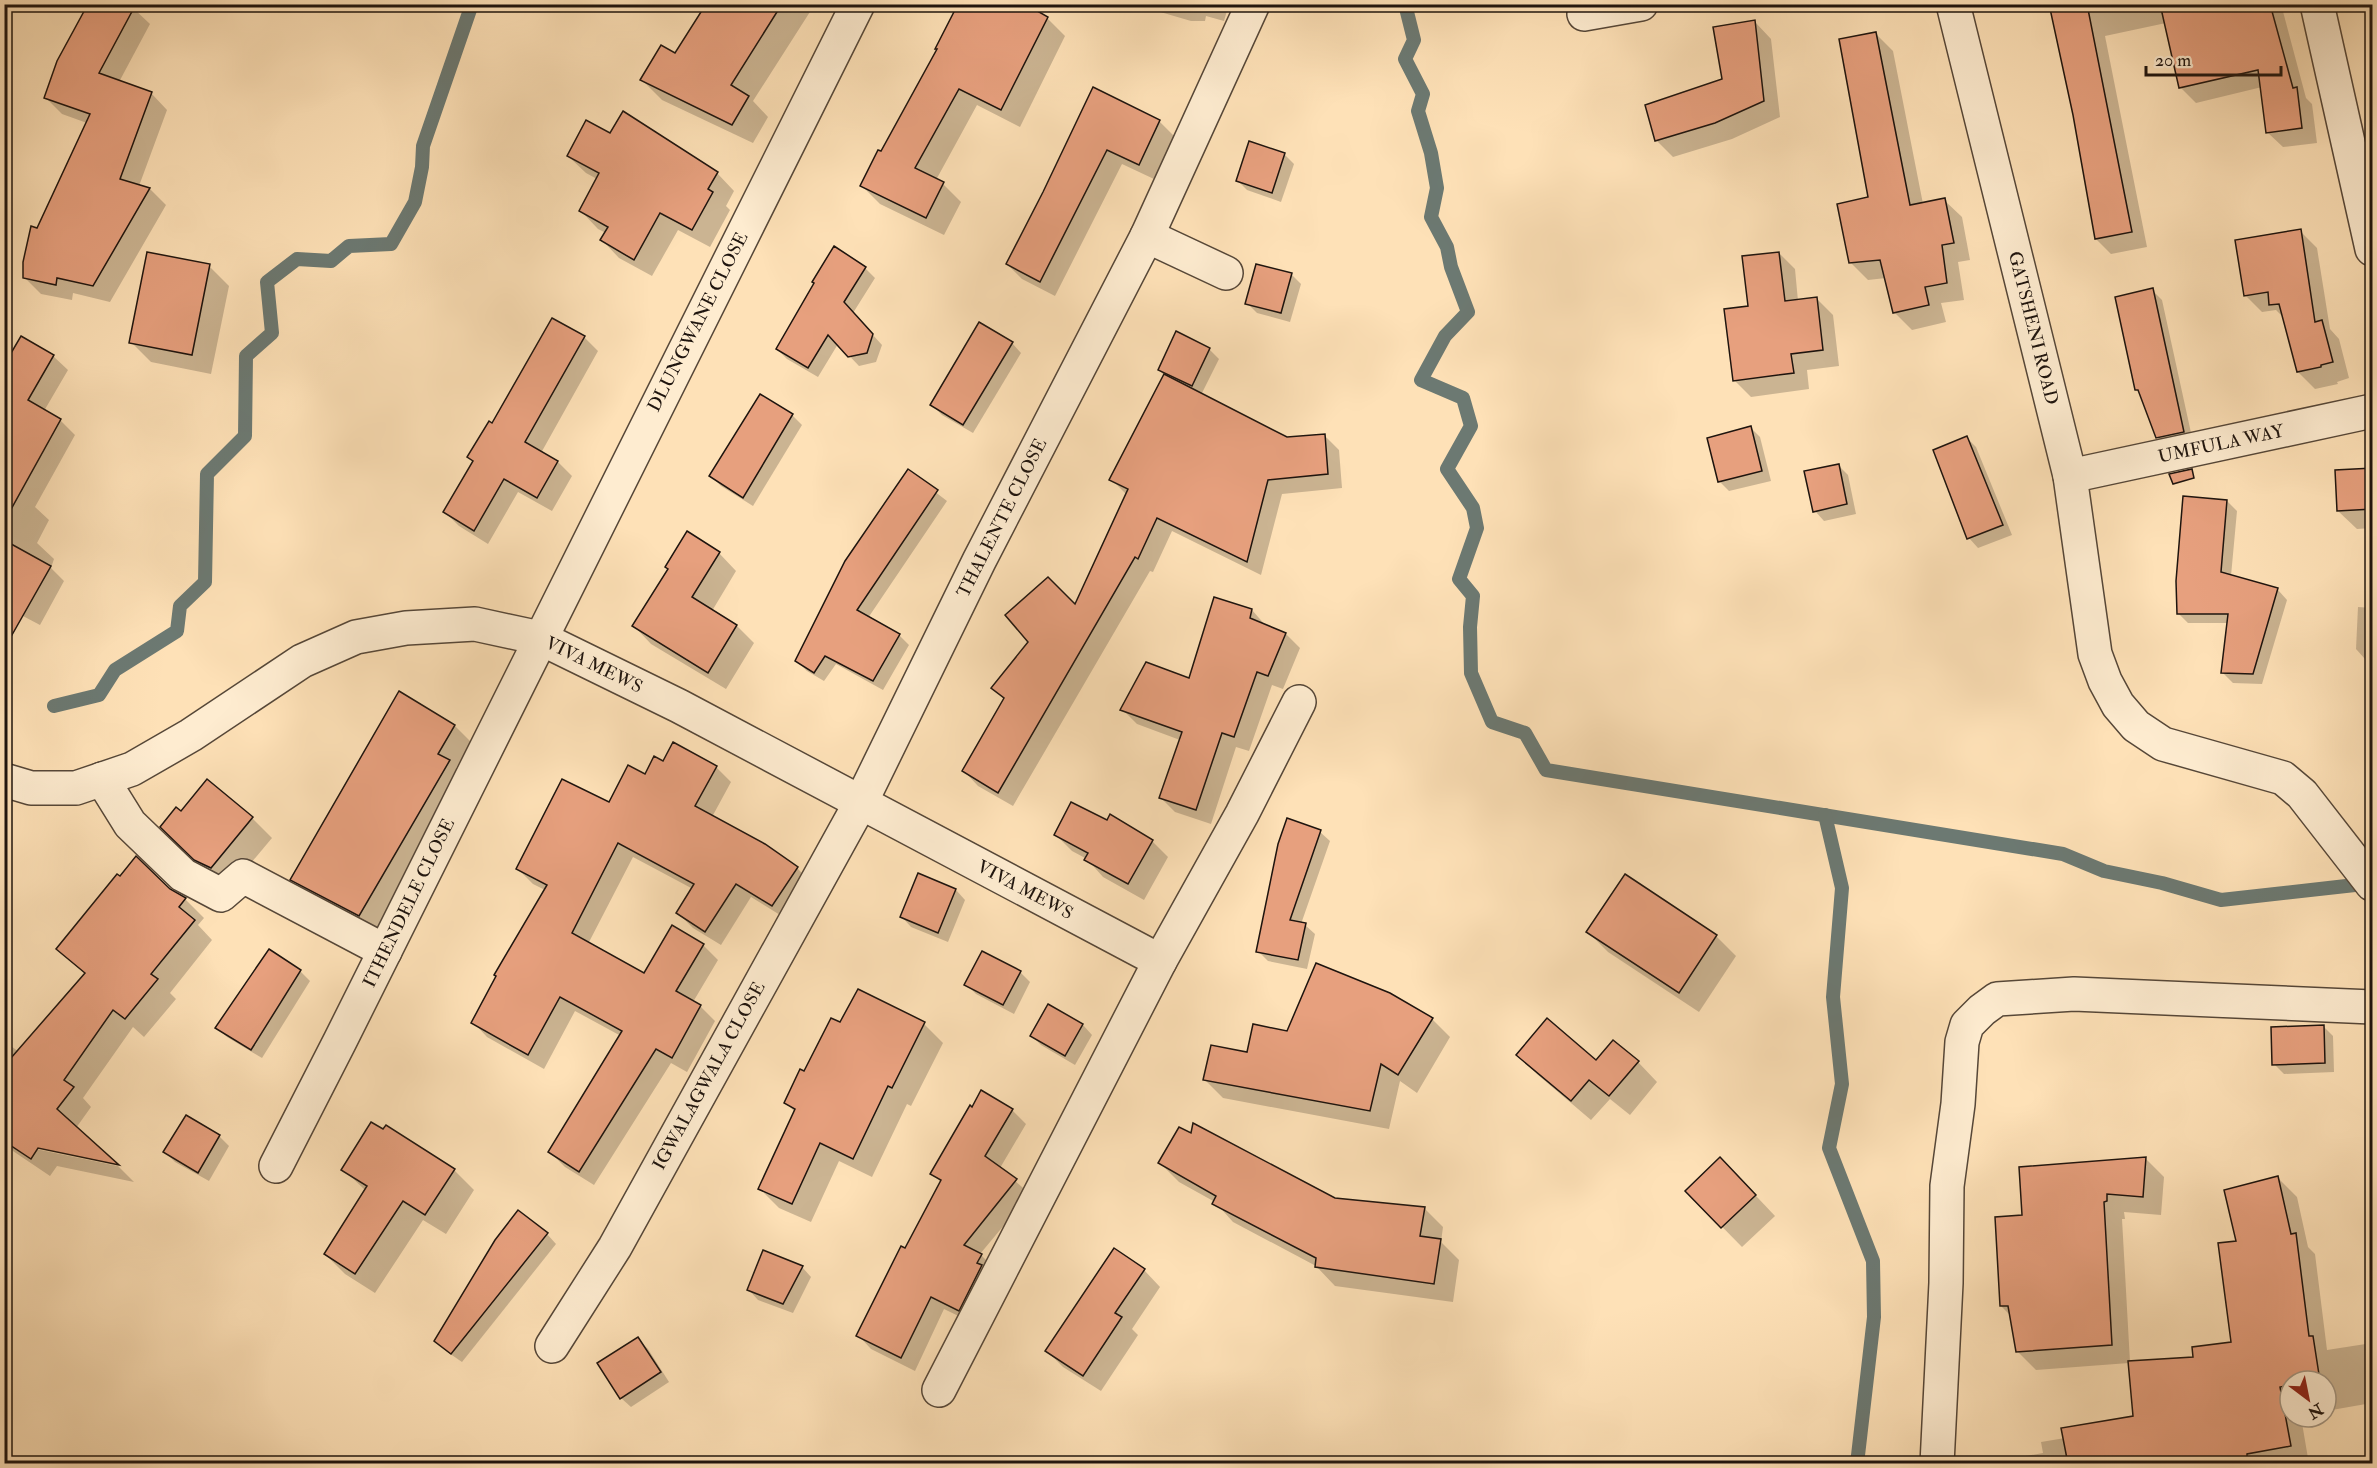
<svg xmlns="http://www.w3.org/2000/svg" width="2377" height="1468" viewBox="0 0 2377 1468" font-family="'IM FELL Double Pica',serif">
  <rect width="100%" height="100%" fill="#fee1b7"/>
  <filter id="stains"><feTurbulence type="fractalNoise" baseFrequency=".00333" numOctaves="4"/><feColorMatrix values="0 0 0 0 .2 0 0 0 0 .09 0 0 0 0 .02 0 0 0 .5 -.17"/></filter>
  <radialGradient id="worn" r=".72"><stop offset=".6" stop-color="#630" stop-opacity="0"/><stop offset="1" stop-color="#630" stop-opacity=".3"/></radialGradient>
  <g fill="#0003">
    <path d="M707,4H815L753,101L768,117L753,143L662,100L642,80L675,55Z"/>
    <path d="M947,4H1022L1047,18L1065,36L1020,127L977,105L936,180L943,184L961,202L944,235L880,204L862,186L938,50L955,13Z"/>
    <path d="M1133,4H1229L1224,21L1206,16L1205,21H1191Z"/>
    <path d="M2051,4H2281L2306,98L2312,104L2317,143L2283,147L2267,132L2262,87L2196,103L2180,87L2166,23L2105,36L2147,247L2111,254L2096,239L2074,115Z"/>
    <path d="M133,8L150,24L119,82L151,93L167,110L139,186L150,189L166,205L110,302L73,293L72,300L41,294L24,277L38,229L87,123L62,114L46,98Z"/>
    <path d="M1755,22L1771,39L1780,117L1732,139L1673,157L1656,140L1723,80Z"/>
    <path d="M1876,34L1893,51L1923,204L1944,200L1962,217L1970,260L1958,262L1964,300L1941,303L1946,322L1912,330L1895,313L1886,278L1868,280L1851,263L1870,198Z"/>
    <path d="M1094,89L1159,121L1174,136L1154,179L1122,164L1055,296L1022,279L1007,264Z"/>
    <path d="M1284,154L1294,164L1281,202L1247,190L1238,181Z"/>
    <path d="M568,156L717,173L734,191L726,206L730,210L710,247L678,230L652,276L619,258L602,240L606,233L598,229L581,211L597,179L586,173Z"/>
    <path d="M2300,231L2317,248L2330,329L2339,339L2349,378L2337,382L2338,384L2315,389L2298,372L2285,319L2276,310L2262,312L2245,295Z"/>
    <path d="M1779,253L1795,269L1798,301L1816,298L1833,315L1839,366L1807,370L1809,389L1751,397L1734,380L1749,307Z"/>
    <path d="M209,266L229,286L211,374L151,362L131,342Z"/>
    <path d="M865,268L875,278L853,313L882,345L876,362L859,366L838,344L818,377L787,359L777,349Z"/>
    <path d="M1291,274L1301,284L1290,322L1257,313L1247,303Z"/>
    <path d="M2152,290L2162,300L2193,442L2167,447L2157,437L2141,394L2137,389Z"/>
    <path d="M584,337L598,351L541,453L558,462L572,476L552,511L518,492L488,544L459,526L445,512L493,425Z"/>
    <path d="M1012,343L1021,353L973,433L942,415L932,405Z"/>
    <path d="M1209,349L1219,359L1201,395L1287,439L1324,435L1339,450L1342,488L1282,494L1261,575L1172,531L1153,572L1150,571L1013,806L978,786L964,771L1005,700L993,688L1076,607L1127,495L1111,479L1165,376L1159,370Z"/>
    <path d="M53,356L68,370L44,411L60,420L75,435L35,507L49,520L37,543L54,559L51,568L64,581L40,625L4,606V369Z"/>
    <path d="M792,415L802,425L753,506L721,486L711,476Z"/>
    <path d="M1751,428L1760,437L1771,481L1729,491L1719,481Z"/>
    <path d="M1966,437L1976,447L2012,535L1978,548L1969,538Z"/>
    <path d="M1838,465L1848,475L1856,514L1824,521L1815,511Z"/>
    <path d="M2372,469V528L2357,529L2338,511Z"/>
    <path d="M908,471L947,501L868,618L899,635L909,645L883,690L836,664L824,681L807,671L797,661Z"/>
    <path d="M2227,501L2237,511L2231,576L2278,590L2287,600L2262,684L2233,683L2223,673L2229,623H2188L2178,613Z"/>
    <path d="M719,553L736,571L712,611L737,626L754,643L726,689L651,644L634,626Z"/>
    <path d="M2358,607L2372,608V659H2365L2356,649Z"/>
    <path d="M1252,610L1266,626L1286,634L1300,648L1283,689L1272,685L1249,751L1236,747L1211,824L1175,812L1160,797L1180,740L1137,724L1122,709L1190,680Z"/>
    <path d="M399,693L455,726L471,742L456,768L465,777L375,931L308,895L292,879Z"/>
    <path d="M664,763L716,767L731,782L712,817L797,868L812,883L788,920L751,897L721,945L693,928L678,913L693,889L633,857L588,944L644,975L703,945L718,960L693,1002L701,1007L715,1021L687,1072L671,1063L594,1185L565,1167L550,1152L621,1036L575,1011L544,1069L487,1037L473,1022L545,890L533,884L518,869Z"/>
    <path d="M207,781L252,818L272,838L231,887L216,879L182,847L181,813Z"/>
    <path d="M1108,822L1152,841L1168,857L1144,900L1103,877L1087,859L1072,851L1055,834Z"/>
    <path d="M1320,832L1330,841L1301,924L1305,925L1315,934L1307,969L1268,961L1258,951Z"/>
    <path d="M919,875L956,890L965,900L948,942L911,927L902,917Z"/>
    <path d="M169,890L185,899L204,918L198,925L212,940L170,993L176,999L144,1037L133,1027L83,1098L91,1107L76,1128L31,1145V1148L118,1166L134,1182L57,1166L50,1176L4,1145V1055L11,1046L19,1052L85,974L58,949Z"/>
    <path d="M1588,932L1716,936L1736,956L1699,1012L1608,952Z"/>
    <path d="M270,951L300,971L310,981L262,1058L227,1037L217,1028Z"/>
    <path d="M982,953L1020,972L1030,982L1014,1014L976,994L966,984Z"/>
    <path d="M1432,1019L1450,1037L1417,1093L1400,1081L1389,1129L1223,1098L1205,1080L1288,1033Z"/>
    <path d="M924,1024L943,1043L911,1106L907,1104L872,1177L839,1161L811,1222L779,1208L760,1189L795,1112L786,1103L805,1073Z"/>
    <path d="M1083,1025L1092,1035L1075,1065L1041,1045L1032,1036Z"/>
    <path d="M2323,1026L2333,1036L2334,1072L2284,1074L2274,1064Z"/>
    <path d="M1518,1055L1596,1062H1638L1657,1082L1630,1115L1610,1099L1591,1120L1538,1075Z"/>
    <path d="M1012,1110L1026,1124L1000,1168L1030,1194L980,1254L994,1268L973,1323L944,1309L915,1371L871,1349L858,1335L906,1250L941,1182L932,1174Z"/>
    <path d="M187,1117L219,1136L229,1146L209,1181L175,1162L165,1152Z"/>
    <path d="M2146,1159L2164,1177L2161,1215L2124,1212L2125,1219H2122L2130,1362L2195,1358L2233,1344L2238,1242L2278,1178L2297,1197L2308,1247L2315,1254L2327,1350L2372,1343V1411L2366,1404L2326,1411V1381H2290V1417H2301L2309,1464H2021L2020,1457L2043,1453L2041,1442L2065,1438L2134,1417L2129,1363L2036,1370L2018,1352L2011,1316L2001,1306L2024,1217Z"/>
    <path d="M1160,1163L1335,1199L1424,1208L1443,1227L1441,1242L1459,1260L1453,1302L1335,1286L1316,1266L1233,1222L1215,1202L1179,1182Z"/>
    <path d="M343,1169L454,1170L474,1190L446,1234L423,1220L375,1293L345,1274L325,1254L366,1191Z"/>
    <path d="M1740,1179L1775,1216L1742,1247L1687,1191Z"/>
    <path d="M547,1234L556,1244L462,1362L446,1351L436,1341Z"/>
    <path d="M802,1267L811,1277L793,1313L758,1300L749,1290Z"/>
    <path d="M1144,1270L1160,1287L1132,1329L1138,1335L1101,1391L1063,1367L1047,1351Z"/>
    <path d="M638,1339L648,1349L669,1382L631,1407L621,1398Z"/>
  </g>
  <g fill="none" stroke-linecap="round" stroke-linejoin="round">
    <g stroke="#6c7972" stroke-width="14">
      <path d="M1405,4L1414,40L1405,59L1423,94L1418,111L1431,153L1437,188L1431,217L1447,247L1451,267L1468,312L1445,336L1421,380L1463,398L1471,426L1447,469L1473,508L1477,528L1459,579L1473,596L1470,627L1471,673L1492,722L1525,733L1546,770L2063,854L2104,871L2162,883L2221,900L2355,885"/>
      <path d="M54,706L99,695L115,670L177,631L180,606L205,582L207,474L245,436L246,356L272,333L267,282L297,259L331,261L349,246L391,244L415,202L422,167L423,146L472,4"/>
      <path d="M1825,815L1842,888L1833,997L1842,1084L1829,1148L1873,1261L1874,1317L1857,1464"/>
    </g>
  </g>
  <g fill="#e7a07e" stroke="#1e140e" stroke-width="1.5">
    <path d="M88,4H136L99,73L152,92L120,179L150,188L93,286L57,278L56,285L23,278V262L31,226L37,228L90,114L44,98L57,61Z"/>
    <path d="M706,4H782L731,85L749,96L732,125L640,80L661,45L675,53Z"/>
    <path d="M958,4H1025L1048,17L1001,110L959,89L915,168L944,182L926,218L860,186L878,150L881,151L937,49H935Z"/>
    <path d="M2049,4H2087L2132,232L2095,239L2073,115Z"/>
    <path d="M2160,4H2270L2293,88L2297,87L2302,128L2266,133L2258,70L2179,88Z"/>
    <path d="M1755,20L1764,101L1715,123L1655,141L1645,105L1722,79L1713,27Z"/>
    <path d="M1876,32L1910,205L1945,198L1954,243L1942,245L1947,283L1925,287L1929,305L1893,313L1880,260L1849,263L1837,204L1868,197L1839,39Z"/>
    <path d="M1093,87L1160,120L1139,165L1107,150L1040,282L1006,264L1043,192Z"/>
    <path d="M623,111L718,172L708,189L713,192L692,230L660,213L634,260L600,240L608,227L579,211L599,173L567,156L586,120L610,133Z"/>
    <path d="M1249,141L1285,153L1272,193L1236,181Z"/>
    <path d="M2301,229L2315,322L2322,320L2333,362L2321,365V367L2297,372L2279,304L2269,305L2268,292L2244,296L2235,240Z"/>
    <path d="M834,246L866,267L844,302L873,334L867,353L848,357L828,335L808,368L776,349L814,283L812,282Z"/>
    <path d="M147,252L210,264L192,355L129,343Z"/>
    <path d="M1779,252L1785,301L1817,297L1823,350L1791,354L1794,373L1733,381L1724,309L1748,306L1742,256Z"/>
    <path d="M1256,264L1292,273L1281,313L1245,304Z"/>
    <path d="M2153,288L2184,432L2156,438L2138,390H2135L2115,297Z"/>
    <path d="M552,318L585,336L525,442L558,461L537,498L504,479L474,531L443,512L473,461L467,457L489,421L492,423Z"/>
    <path d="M979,322L1013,342L963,425L930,405Z"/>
    <path d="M1176,331L1210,348L1192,386L1158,370Z"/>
    <path d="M21,336L54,355L28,400L61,419L4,522V365Z"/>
    <path d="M1164,374L1287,437L1325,434L1328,474L1268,480L1247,562L1157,518L1138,559L1135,557L998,793L962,771L1004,698L991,688L1028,642L1005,615L1048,577L1075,604L1128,489L1109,480Z"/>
    <path d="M760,394L793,414L743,498L709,476Z"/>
    <path d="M1751,426L1762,471L1718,482L1707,438Z"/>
    <path d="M1967,436L2003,525L1967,539L1933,450Z"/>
    <path d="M1839,464L1847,504L1813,512L1804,471Z"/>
    <path d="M2373,468V509L2337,511L2335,470Z"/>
    <path d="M908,469L938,490L857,610L900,634L873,681L825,656L814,673L795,661L845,561Z"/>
    <path d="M2192,469L2194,478L2173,484L2169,474Z"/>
    <path d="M2183,496L2227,500L2221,572L2278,588L2253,674L2221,673L2228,614H2177L2176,581Z"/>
    <path d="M687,531L720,552L692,597L737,625L708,673L632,626L668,569L665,567Z"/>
    <path d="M4,540L51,566L4,649Z"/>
    <path d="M1214,597L1252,609L1250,618L1286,633L1268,676L1257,672L1234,737L1222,733L1196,810L1159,798L1182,732L1120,710L1146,662L1189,678Z"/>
    <path d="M399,691L455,725L438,754L450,760L359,916L290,880Z"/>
    <path d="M673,742L717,766L695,806L765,844L798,867L772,906L736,884L705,932L676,913L694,884L618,843L572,933L644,973L672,925L704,944L676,991L701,1005L672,1058L656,1049L579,1172L548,1152L622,1031L560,997L528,1055L471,1023L496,976L494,975L547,885L516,869L562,779L609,802L628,765L645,774L654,756L663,761Z"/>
    <path d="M207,779L253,817L211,868L194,860L160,827L176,807L181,811Z"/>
    <path d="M1071,802L1107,820L1110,814L1153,840L1128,884L1084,860L1088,853L1054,835Z"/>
    <path d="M1287,818L1321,830L1290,920L1306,923L1298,960L1256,952L1278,844Z"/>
    <path d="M136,856L170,889L186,898L179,907L195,920L151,974L158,979L125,1019L113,1010L64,1080L74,1087L57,1109L119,1165L38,1148L31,1159L4,1141V1066L85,973L56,949L117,874L120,876Z"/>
    <path d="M918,873L956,889L938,933L900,917Z"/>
    <path d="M1625,874L1717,935L1679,993L1586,932Z"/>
    <path d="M269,949L301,970L251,1050L215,1028Z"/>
    <path d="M982,951L1021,971L1003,1005L964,985Z"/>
    <path d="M1316,963L1390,993L1433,1018L1398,1075L1381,1064L1370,1111L1203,1080L1211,1045L1247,1052L1253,1024L1287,1031Z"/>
    <path d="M858,989L925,1022L892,1088L888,1086L853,1159L820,1143L792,1204L758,1189L795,1109L784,1103L800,1069L804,1071L831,1018L840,1022Z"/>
    <path d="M1048,1004L1083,1024L1065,1056L1030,1036Z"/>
    <path d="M1547,1018L1596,1060L1613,1040L1639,1061L1609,1096L1589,1080L1571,1101L1516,1055Z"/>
    <path d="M2324,1025L2325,1063L2272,1065L2271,1027Z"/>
    <path d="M981,1090L1013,1109L985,1156L1017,1179L964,1245L982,1254L977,1263L982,1265L959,1311L931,1297L901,1358L856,1336L901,1246L905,1248L941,1180L930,1174L970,1105L972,1107Z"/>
    <path d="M186,1115L220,1135L198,1173L163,1152Z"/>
    <path d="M371,1122L383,1129L386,1125L455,1169L425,1215L403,1201L355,1274L324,1254L367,1186L341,1170Z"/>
    <path d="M1193,1123L1335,1198L1425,1207L1420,1236L1441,1239L1434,1284L1315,1267L1316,1258L1212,1204L1216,1196L1158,1163L1179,1127L1191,1133Z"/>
    <path d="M1720,1157L1756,1195L1721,1228L1685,1191Z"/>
    <path d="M2146,1157L2143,1197L2107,1194V1201L2104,1202L2112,1345L2016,1352L2008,1306H2000L1995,1217L2022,1215L2019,1167Z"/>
    <path d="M2278,1176L2291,1234L2296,1233L2309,1336H2313L2320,1381H2290V1385L2280,1387L2291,1446L2247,1454V1458L2241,1459V1464H2068L2061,1428L2133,1416L2128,1361L2193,1357L2192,1347L2231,1342L2218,1243L2236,1241L2224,1190Z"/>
    <path d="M518,1210L548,1233L451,1354L434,1341L495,1240Z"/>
    <path d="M1114,1248L1145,1269L1115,1313L1122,1317L1083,1376L1045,1351Z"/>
    <path d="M763,1250L803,1266L783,1304L747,1290Z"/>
    <path d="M638,1337L661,1372L620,1399L597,1363Z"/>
  </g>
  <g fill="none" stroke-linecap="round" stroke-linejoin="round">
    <defs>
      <g id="street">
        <path d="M1953,4L2070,476L2095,654L2105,681L2118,705L2136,726L2163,744L2283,778L2302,794L2372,884"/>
        <path d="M2317,4L2372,249"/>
        <path d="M1584,14L1641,4"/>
        <path d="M1147,236L1226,273"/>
        <path d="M2070,476L2372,411"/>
        <path d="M102,779L130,824L183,875L221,895L243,876L385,951"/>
        <path d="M4,780L31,788H76L132,769L191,735L302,661L356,637L406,628L475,624L540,638L679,706L1160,961"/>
        <path d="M276,1166L340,1041L858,4"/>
        <path d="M552,1346L615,1247L861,802L979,561L1147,236L1253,4"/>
        <path d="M939,1390L1160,961L1242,814L1299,702"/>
        <path d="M1937,1464L1946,1283L1947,1186L1958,1104L1962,1042L1967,1025L1982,1010L1997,999L2074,994L2372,1007"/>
      </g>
    </defs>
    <use href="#street" stroke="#564738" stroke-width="36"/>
    <use href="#street" stroke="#feecd0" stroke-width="33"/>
  </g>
  <g text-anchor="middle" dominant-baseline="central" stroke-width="5" stroke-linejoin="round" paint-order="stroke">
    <g font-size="18" fill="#1e140e" stroke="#feecd0">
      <text transform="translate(698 322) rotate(-63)">DLUNGWANE CLOSE</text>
      <text transform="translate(2033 328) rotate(76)">GATSHENI ROAD</text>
      <text transform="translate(2221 444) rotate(-12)">UMFULA WAY</text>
      <text transform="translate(1002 518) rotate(-63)">THALENTE CLOSE</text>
      <text transform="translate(594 665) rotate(26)">VIVA MEWS</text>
      <text transform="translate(1025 890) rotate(28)">VIVA MEWS</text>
      <text transform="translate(409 903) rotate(-64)">ITHENDELE CLOSE</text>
      <text transform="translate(709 1076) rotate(-61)">IGWALAGWALA CLOSE</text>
    </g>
  </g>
  <rect width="2377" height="1468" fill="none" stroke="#fee1b7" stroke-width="24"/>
  <rect x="6" y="6" width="2365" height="1456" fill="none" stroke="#1e140e" stroke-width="3"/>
  <rect x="12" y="12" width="2353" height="1444" fill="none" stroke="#1e140e" stroke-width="1.5"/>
  <g transform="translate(2308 1399) rotate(148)"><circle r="28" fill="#feecd0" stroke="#a49682" stroke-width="1.5"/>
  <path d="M0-4.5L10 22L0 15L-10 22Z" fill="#8f2418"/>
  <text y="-9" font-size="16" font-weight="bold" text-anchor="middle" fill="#1e140e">N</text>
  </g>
  <path d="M2146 66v9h135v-9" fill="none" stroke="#1e140e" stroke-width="3"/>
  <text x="2155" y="66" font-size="18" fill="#1e140e" stroke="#feecd0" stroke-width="4.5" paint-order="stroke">20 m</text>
  <rect width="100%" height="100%" filter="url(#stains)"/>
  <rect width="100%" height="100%" fill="url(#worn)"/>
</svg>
